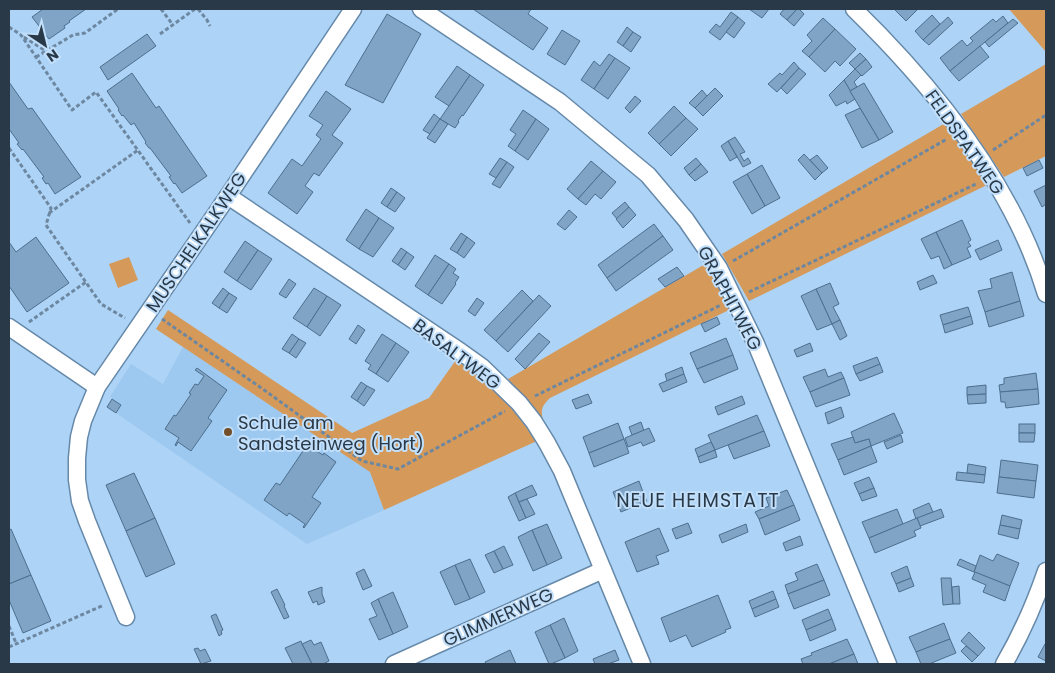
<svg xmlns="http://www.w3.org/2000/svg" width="1055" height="673" viewBox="0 0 1055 673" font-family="Poppins,sans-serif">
  <rect width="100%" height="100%" fill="#add3f6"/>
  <path fill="#9dc8f0" d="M183,347L370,472L384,510L307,544L116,413L121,405L110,397L131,364L163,384Z"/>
  <g fill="#d59959">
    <path d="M1009,9H1046V52Z"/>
    <path d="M1046,64V156L1004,177L961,114Z"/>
    <path d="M947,122L989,184L749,301L722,254Z"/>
    <path d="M129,257L138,280L118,288L109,264Z"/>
    <path d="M707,263L733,308L550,398C541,407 541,409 543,421L531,405L508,379Z"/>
    <path d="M168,310L352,433L429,398L456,360C471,371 486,382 499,395C513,409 525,425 537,441L384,510L370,472L156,329Z"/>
  </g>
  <g fill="#80a4c5" stroke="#4d6f8e">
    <path d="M43,9H86L69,21L70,22L64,26L65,28L49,39L32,17Z"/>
    <path d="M473,9H531L528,14L548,28L533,50Z"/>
    <path d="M749,9H769L762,18Z"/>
    <path d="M784,9H797L787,20L780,14Z"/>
    <path d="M797,9H799L804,14L794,26L787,20Z"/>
    <path d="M896,9H918L906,21L895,10Z"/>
    <path d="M731,12L738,17L720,40L709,32L716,24L720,27Z"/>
    <path d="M387,14L421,34L383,103L345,85Z"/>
    <path d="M932,15L940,24L923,40L915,31Z"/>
    <path d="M1003,16L1008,23L950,71L940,58L962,40L967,46L973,41L970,38L993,19L996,22Z"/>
    <path d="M738,17L745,23L734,38L726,32Z"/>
    <path d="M948,17L953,23L929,45L923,40Z"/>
    <path d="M823,18L835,29L809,57L802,51L812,41L807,35Z"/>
    <path d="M1013,19L1018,23L989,47L985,42Z"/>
    <path d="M627,27L633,32L623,46L617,42Z"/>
    <path d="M835,29L856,49L840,66L835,61L825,72L809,57Z"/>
    <path d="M562,30L580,41L565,65L547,54Z"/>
    <path d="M633,32L641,37L631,52L623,46Z"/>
    <path d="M147,34L156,46L108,80L100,67Z"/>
    <path d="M980,46L989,57L959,81L950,71Z"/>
    <path d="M860,53L866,59L855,69L849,63Z"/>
    <path d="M609,54L615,58L594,89L581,80L594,61L600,66Z"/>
    <path d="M615,58L630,68L608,99L594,89Z"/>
    <path d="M866,59L872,67L862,76L855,69Z"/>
    <path d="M794,62L799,68L777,92L768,84L780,73L782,75Z"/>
    <path d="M457,66L470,75L449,106L435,97Z"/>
    <path d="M799,68L806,74L787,94L781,88Z"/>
    <path d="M855,69L861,75L854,82L857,87L850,91L844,80Z"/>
    <path d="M132,73L156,108L159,106L207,176L182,193L175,183L174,184L169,177L171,176L150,148H149L145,143L146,142L134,123L131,125L123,115L122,116L118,110L119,109L107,91Z"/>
    <path d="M470,75L484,85L463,116L462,115L458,121L459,122L455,128L440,119Z"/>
    <path d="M844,80L855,99L847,104L846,101L836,106L829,95Z"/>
    <path d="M9,82L28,109L32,108L81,177L55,194L48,183L46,184L42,178L44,177L23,149L22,150L17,144L19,143L9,129Z"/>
    <path d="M864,83L893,132L879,140L850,91Z"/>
    <path d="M715,88L723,96L703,116L695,108Z"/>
    <path d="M702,90L707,96L695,108L689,103Z"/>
    <path d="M326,91L351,109L332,135L343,143L319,176L314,173L305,186L313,192L297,214L268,193L292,159L302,166L321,139L316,135L323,125L309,116Z"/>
    <path d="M635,96L641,101L630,113L625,108Z"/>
    <path d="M674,106L686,118L659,144L648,133Z"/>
    <path d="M860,108L879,140L862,148L845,115Z"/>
    <path d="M523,110L536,119L515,151L508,146L516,134L510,130Z"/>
    <path d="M434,114L440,119L430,134L423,130Z"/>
    <path d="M686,118L698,129L671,156L659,144Z"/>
    <path d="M440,119L448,124L435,143L427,138Z"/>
    <path d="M536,119L549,129L528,160L515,151Z"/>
    <path d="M735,137L745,152L740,154L744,161L748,158L751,163L743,167L728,141Z"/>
    <path d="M728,141L737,157L730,161L721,146Z"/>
    <path d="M804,154L822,173L815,180L798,160Z"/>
    <path d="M817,155L828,168L822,173L810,160Z"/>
    <path d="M500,158L507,162L496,178L489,174Z"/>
    <path d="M696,158L701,164L689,175L684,168Z"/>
    <path d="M1039,160L1043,168L1027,176L1023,168Z"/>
    <path d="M591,161L603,171L578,199L567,189Z"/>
    <path d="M507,162L514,167L500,188L492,184Z"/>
    <path d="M701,164L708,172L695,181L689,175Z"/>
    <path d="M762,165L780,198L765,206L747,174Z"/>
    <path d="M603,171L616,182L601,199L595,194L586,205L578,199Z"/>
    <path d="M747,174L765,206L752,214L733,182Z"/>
    <path d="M1046,185V204L1042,207L1034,191Z"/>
    <path d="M391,188L397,192L387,207L381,203Z"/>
    <path d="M397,192L405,198L395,212L387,207Z"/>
    <path d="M625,202L629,207L617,219L612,213Z"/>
    <path d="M629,207L636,215L623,228L616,219Z"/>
    <path d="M366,209L379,218L359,249L346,240Z"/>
    <path d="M569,210L577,217L565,230L557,224Z"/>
    <path d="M379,218L394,228L373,257L359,249Z"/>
    <path d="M962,220L971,240L968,242L971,246L967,248L971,257L952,265L936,232Z"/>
    <path d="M654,224L663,236L607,278L598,265Z"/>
    <path d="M936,232L952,265L944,269L939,256L931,259L921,239Z"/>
    <path d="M461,233L467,237L457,253L450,249Z"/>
    <path d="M663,236L673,250L616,291L607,278Z"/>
    <path d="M36,237L69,283L27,312L9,286V242L16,252Z"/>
    <path d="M467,237L475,243L464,258L457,253Z"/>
    <path d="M998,240L1002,250L980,260L975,250Z"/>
    <path d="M245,241L258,250L237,281L224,272Z"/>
    <path d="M401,248L407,252L398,265L392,261Z"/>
    <path d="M258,250L272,259L251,290L237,281Z"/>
    <path d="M407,252L414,257L405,270L398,265Z"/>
    <path d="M435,255L449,264L428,295L415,286Z"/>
    <path d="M449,264L456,269L453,273L459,277L455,283L456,284L442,304L428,295Z"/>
    <path d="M677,267L684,276L665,287L658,279Z"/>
    <path d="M1012,272L1020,301L985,312L978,291L992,288L990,279Z"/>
    <path d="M933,275L937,283L920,290L917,282Z"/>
    <path d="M289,279L296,284L286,298L279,294Z"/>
    <path d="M830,283L839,304L833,307L840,320L832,324L816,289Z"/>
    <path d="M223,288L229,293L219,308L212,303Z"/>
    <path d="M314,288L327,296L307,327L293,318Z"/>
    <path d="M816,289L832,324L817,330L801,296Z"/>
    <path d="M522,290L533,301L496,341L484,330Z"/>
    <path d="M229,293L237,298L227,313L219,308Z"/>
    <path d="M539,295L551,306L508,352L496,341Z"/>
    <path d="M327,296L341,305L320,336L307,327Z"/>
    <path d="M477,298L484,303L475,316L468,311Z"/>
    <path d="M1020,301L1024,316L989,327L985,312Z"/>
    <path d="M968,307L971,316L943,325L940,315Z"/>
    <path d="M971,316L973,324L945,333L943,325Z"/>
    <path d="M717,317L720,324L705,332L701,324Z"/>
    <path d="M840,320L847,336L840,340L832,324Z"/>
    <path d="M358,325L365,330L356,344L349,339Z"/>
    <path d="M539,333L550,342L525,369L515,359Z"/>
    <path d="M292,334L299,339L289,353L282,349Z"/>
    <path d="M382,334L396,343L376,374L368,369L371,365L365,361Z"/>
    <path d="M726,338L733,355L697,369L690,353Z"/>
    <path d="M299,339L306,343L296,358L289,353Z"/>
    <path d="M396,343L409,352L388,382L376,374Z"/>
    <path d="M810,343L813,351L797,357L794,350Z"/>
    <path d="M733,355L738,369L704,383L697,369Z"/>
    <path d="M877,357L880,364L856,374L853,366Z"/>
    <path d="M880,364L883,372L860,381L856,374Z"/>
    <path d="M682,367L684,374L667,381L665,374Z"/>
    <path d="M197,368L227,390L208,418L212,421L191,451L178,442L176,446L175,445L179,438L165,429L174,415L176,416L191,394L189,393L195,384L198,385L204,376L195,370Z"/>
    <path d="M825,369L828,377L841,372L844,378L810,392L803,377Z"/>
    <path d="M1036,373L1038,389L1000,392L999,385L1004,384V378Z"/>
    <path d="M684,374L687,382L663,392L659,384Z"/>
    <path d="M844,378L850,395L816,407L810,392Z"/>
    <path d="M361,382L367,386L357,401L351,397Z"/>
    <path d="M986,385V394L967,395V387Z"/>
    <path d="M367,386L375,390L364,406L357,401Z"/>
    <path d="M1038,389L1039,404L1006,408L1005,402H1001L1000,392Z"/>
    <path d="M588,394L592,403L576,409L572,400Z"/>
    <path d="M986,394V403L968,404L967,395Z"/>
    <path d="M742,396L745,404L718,415L715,407Z"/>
    <path d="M112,399L121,405L116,413L107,407Z"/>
    <path d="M841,407L844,417L828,424L825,413Z"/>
    <path d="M894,413L903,433L871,446L869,439L855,443L851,432Z"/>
    <path d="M757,415L764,431L715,450L708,435Z"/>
    <path d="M641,422L644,431L632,435L629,427Z"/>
    <path d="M618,423L624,439L589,453L583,437Z"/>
    <rect x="1019" y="424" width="16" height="9"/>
    <path d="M649,428L655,441L643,446L641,442L628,447L625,438Z"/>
    <path d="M764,431L770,446L734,459L728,445Z"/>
    <path d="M1019,433H1035L1034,442H1019Z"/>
    <path d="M901,435L903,442L887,449L884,442Z"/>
    <path d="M853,437L855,443L869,439L871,446L838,460L831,444Z"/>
    <path d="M624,439L629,453L594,467L589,453Z"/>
    <path d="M711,442L715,450L698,457L695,449Z"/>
    <path d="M307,445L323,455L324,453L336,462L312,497L321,503L304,528L303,527L305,524L289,513L287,516L264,500L276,483L280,485Z"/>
    <path d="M871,446L877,462L844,475L838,460Z"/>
    <path d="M715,450L717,457L700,463L698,457Z"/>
    <path d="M1001,460L1038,465L1036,481L999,477Z"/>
    <path d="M968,464L986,467L985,475L967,473Z"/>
    <path d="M957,472L985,475L984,483L956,480Z"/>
    <path d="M134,473L155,518L126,531L106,485Z"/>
    <path d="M869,477L874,488L859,494L854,483Z"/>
    <path d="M999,477L1036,481L1034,498L997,493Z"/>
    <path d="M639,481L643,492L617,502L613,492Z"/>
    <path d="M532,485L537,495L519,502L515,493Z"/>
    <path d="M874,488L877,496L862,501L859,494Z"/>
    <path d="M787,490L794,505L759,519L755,512L769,506L766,498Z"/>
    <path d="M643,492L647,501L621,512L617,502Z"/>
    <path d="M515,493L526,518L519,521L508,497Z"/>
    <path d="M527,499L535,514L526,518L519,502Z"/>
    <path d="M929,503L933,512L916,519L913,510Z"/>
    <path d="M794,505L800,520L765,535L759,519Z"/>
    <path d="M897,509L903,524L869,538L862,522Z"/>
    <path d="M941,509L944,517L920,526L917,518Z"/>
    <path d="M1002,515L1022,520L1020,529L1000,525Z"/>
    <path d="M155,518L175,564L146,577L126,531Z"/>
    <path d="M917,518L921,528L914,531L916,536L875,553L869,538Z"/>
    <path d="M688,523L692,533L676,539L672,529Z"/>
    <path d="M547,524L562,558L547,565L532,530Z"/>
    <path d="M746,524L748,532L722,543L719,535Z"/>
    <path d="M1000,525L1020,529L1018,539L998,534Z"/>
    <path d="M659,528L669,551L656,556L659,564L637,572L625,542Z"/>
    <path d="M11,529L31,575L9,584V530Z"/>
    <path d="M532,530L547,565L533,571L518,537Z"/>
    <path d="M800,536L803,545L786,551L783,543Z"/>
    <path d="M504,546L513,565L503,569L494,551Z"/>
    <path d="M494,551L503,569L494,573L485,555Z"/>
    <path d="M997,554L1019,563L1010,586L974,572L980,555L993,561Z"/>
    <path d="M470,559L485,592L470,599L455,565Z"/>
    <path d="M960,559L976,566L974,572L957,565Z"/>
    <path d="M817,564L824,580L788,594L785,585L798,580L795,573Z"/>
    <path d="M455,565L470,599L455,605L440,572Z"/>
    <path d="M907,566L911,578L896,584L891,573Z"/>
    <path d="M364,569L372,586L363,590L356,573Z"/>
    <path d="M975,572L1010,586L1005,601L983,592L986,585L972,579Z"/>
    <path d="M31,575L51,621L23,633L9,600V584Z"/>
    <path d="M911,578L914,586L899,592L896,584Z"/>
    <path d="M941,578H951L953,604L943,605Z"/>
    <path d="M824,580L830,595L794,609L788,594Z"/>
    <path d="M959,586L960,604H953L952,587Z"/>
    <path d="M322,587V594L325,602L318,605L317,601L313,603L308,592Z"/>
    <path d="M277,589L285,605L284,606L289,617L284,619L271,592Z"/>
    <path d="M773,591L776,599L752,609L749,601Z"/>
    <path d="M393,592L408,627L393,634L378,599Z"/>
    <path d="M718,595L731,628L725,630L726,632L692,647L686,635L670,642L661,618Z"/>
    <path d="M378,599L393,634L379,640L369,619L377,616L371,603Z"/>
    <path d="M776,599L779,607L755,617L752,609Z"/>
    <path d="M828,609L832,619L806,630L802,620Z"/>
    <path d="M216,614L223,630L221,631L222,634L219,636L211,616Z"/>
    <path d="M564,618L578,651L565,658L550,625Z"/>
    <path d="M832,619L836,630L810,641L806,630Z"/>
    <path d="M944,623L950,639L916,652L909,637Z"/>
    <path d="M550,625L565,658L551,664H549L535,632Z"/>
    <path d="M969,632L985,648L978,656L961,641Z"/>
    <path d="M847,639L854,654L829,664H803L801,659L812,655L811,653Z"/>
    <path d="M950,639L956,653L929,664H921L916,652Z"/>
    <path d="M311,640L314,645L321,642L329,661L323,664H312L302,644Z"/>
    <path d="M301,641L302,644L312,664H293L285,648Z"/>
    <path d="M1045,644H1046V661L1038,657Z"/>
    <path d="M966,646L978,656L972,662L961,651Z"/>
    <path d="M198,648L200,651L205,649L211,661L201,664L194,649Z"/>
    <path d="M510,650L516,664H486L485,662Z"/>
    <path d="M615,650L619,660L608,664H595L593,659Z"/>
    <path d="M854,654L858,664H829Z"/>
  </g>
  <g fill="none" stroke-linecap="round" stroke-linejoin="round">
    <defs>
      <g id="minor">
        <path d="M421,9L560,102L648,175L686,220L719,268L756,344L888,664"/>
        <path d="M854,9C935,88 1013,184 1046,294"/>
        <path d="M228,196L461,352L482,367L519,403L534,422L547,443L562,471L642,664"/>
        <path d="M9,327L97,387"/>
        <path d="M126,617L87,521L80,501L77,480V458L79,437L83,421L97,387L228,196L353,9"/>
        <path d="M394,664L603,570"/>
        <path d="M1004,664C1021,635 1035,603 1046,571"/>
      </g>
    </defs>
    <use href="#minor" stroke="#6689a9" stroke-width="19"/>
    <g stroke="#6d87a0" stroke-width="3" stroke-dasharray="4 2.5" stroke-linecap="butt">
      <path d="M161,9L173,25"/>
      <path d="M198,9L207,20L210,26"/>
      <path d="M9,27L21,35L72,110L96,92L190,223"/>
      <path d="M160,34L195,9"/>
      <path d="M24,37L46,51"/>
      <path d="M36,57L73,35L85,33L118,9"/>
      <path d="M9,148L51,208L46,225L101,304L125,318"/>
      <path d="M993,150L1046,115"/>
      <path d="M49,213L138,150"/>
      <path d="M733,261L947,139"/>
      <path d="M749,292L978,183"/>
      <path d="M162,319L267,392L362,461L398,469L505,411"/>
      <path d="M29,322L86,282"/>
      <path d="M535,396L721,305"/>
      <path d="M9,626L16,643"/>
      <path d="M9,647L104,605"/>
    </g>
    <use href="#minor" stroke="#fff" stroke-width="16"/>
  </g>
  <circle fill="#724f28" stroke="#c1dffb" stroke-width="2" cx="228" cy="432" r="5"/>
  <g text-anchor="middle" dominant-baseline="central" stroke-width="4" stroke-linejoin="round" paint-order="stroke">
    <g font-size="18" fill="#2a3947" stroke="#c1dffb">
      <text transform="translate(965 142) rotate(55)">FELDSPATWEG</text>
      <text transform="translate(196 242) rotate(-56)">MUSCHELKALKWEG</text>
      <text transform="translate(730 298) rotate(62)">GRAPHITWEG</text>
      <text transform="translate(457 354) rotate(37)">BASALTWEG</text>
      <text transform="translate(498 617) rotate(-24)">GLIMMERWEG</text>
    </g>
    <g font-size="18" fill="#2a3947" stroke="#c1dffb" text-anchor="start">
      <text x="238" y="422">Schule am<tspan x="238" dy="21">Sandsteinweg (Hort)</tspan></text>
    </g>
    <g font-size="19" letter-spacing="1" fill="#2a3947" stroke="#c1dffb">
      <text x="698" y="500">NEUE HEIMSTATT</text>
    </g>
  </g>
  <rect width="1055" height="673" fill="none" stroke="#2a3947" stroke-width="20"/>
  <g transform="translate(45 45) rotate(145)" stroke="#c1dffb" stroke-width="4" paint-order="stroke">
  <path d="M0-4L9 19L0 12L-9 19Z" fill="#2a3947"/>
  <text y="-8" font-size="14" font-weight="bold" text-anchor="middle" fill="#2a3947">N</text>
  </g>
</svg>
